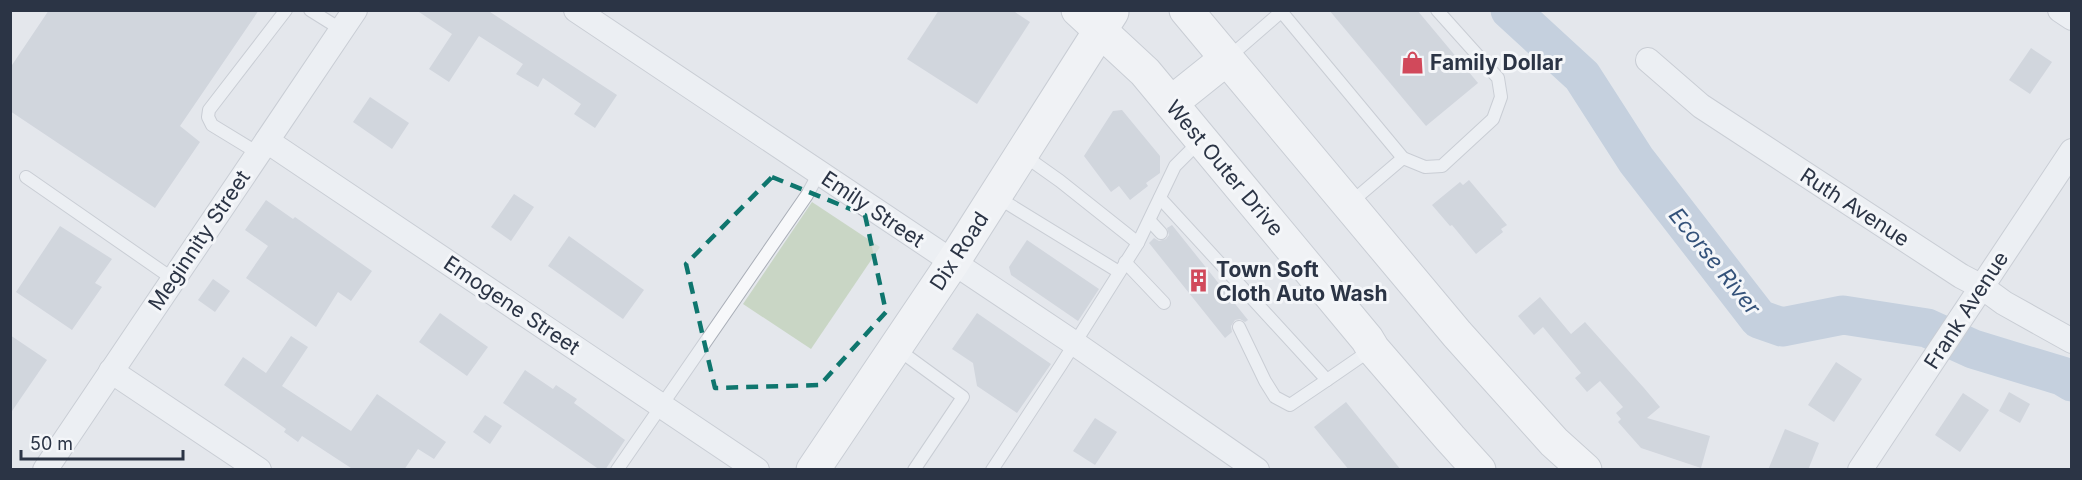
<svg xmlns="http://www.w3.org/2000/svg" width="2082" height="480" viewBox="0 0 2082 480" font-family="Inter,sans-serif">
  <rect width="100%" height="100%" fill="#e4e7ec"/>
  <path fill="#c9d6c5" d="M812,202L880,247L811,349L743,304Z"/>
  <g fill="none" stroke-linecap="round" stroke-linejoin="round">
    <path stroke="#9fb4cc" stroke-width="39" d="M1510,10L1582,76L1636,160L1759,319L1782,327L1843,315L1927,328L1973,349L2062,376L2072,382"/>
  </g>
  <g fill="#bbc0ca">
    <path d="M49,10H259L180,126L200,142L155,208L10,111V68Z"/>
    <path d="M416,10H487L617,95L595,128L574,114L581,104L543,78L538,87L516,74L523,64L479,36L449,82L429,69L452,34Z"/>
    <path d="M939,10H1012L1030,22L977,104L907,59Z"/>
    <path d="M1329,10H1417L1478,83L1426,126Z"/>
    <path d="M2031,48L2052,62L2030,94L2009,80Z"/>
    <path d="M370,97L409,123L392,149L353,122Z"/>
    <path d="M1122,110L1160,156V173L1146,183L1148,186L1130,200L1119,186L1111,192L1084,156L1113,111Z"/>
    <path d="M1469,180L1507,225L1501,229L1503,232L1476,254L1452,225L1450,226L1432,205L1460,182L1463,185Z"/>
    <path d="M514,194L534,207L511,241L491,227Z"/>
    <path d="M266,200L293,219L295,217L372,271L351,301L338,292L316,327L246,278L268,246L245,230Z"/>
    <path d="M1172,225L1248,320L1245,322L1240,319L1235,320L1231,326L1232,332L1225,338L1149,243L1154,238L1159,241L1166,239L1169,235L1167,228Z"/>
    <path d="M60,226L112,259L95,283L102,287L72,330L16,292Z"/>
    <path d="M569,236L644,290L623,319L548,266Z"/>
    <path d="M1027,240L1099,289L1078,321L1011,275L1009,267Z"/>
    <path d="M213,279L230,291L215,312L198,300Z"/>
    <path d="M1540,297L1571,334L1585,322L1644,388L1660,407L1647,418L1710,436L1701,468L1641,448L1618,422L1621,419L1616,413L1623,407L1600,381L1587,392L1575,378L1581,373L1543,327L1534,335L1518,316Z"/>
    <path d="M440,313L488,347L467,376L419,342Z"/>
    <path d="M977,313L1051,364L1017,413L977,386L973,363L952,349Z"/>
    <path d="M10,335L47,360L10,414Z"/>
    <path d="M291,336L308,347L282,386L351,431L377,394L446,442L434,459L418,449L404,470H354L302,436L298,442L284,432L286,429L224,385L243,357L266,373Z"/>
    <path d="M1836,362L1862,379L1834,422L1808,405Z"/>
    <path d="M525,370L553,389L556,385L577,399L574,403L625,440L605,470H600L503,403Z"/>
    <path d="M2009,392L2030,404L2020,423L1999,411Z"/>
    <path d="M1963,393L1989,410L1960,452L1935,435Z"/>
    <path d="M1346,402L1401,470H1349L1314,427Z"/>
    <path d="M485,415L502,426L490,444L473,432Z"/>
    <path d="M1095,418L1117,432L1095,465L1073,451Z"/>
    <path d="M1785,429L1819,443L1808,470H1768Z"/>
  </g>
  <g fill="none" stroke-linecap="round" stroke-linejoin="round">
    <defs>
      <g id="service">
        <path d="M310,10L342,30"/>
        <path d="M1280,10L1403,158L1425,167L1442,166L1493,119L1501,97L1498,78L1437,10"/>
        <path d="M1228,58L1281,12"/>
        <path d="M258,153L212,125L208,117L209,110L286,10"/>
        <path d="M1022,154L1060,181L1138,243"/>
        <path d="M26,177L173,279"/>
        <path d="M997,197L1119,272"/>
        <path d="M1160,198L1327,380L1372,349"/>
        <path d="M1349,204L1403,158"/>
        <path d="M1150,221L1161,233"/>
        <path d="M1125,262L1164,303"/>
        <path d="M1239,327L1265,381L1275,397L1290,405L1327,380"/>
        <path d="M896,348L963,397L914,470"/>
        <path d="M617,470L807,195L819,173"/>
        <path d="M992,470L1061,365L1138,243L1175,166L1201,140"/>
      </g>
      <g id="minor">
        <path d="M576,10L1074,343L1257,470"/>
        <path d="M2060,10L2072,18"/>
        <path d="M1648,60L1701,106L1961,276L1982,287L2004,303L2072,341"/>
        <path d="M267,141L757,470"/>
        <path d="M111,371L259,470"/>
        <path d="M45,470L355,10"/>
        <path d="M1860,470L2072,151"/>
      </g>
      <g id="secondary">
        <path d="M1078,10L1145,72L1367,339L1373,349L1450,438L1479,470"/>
        <path d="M1186,10L1457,334L1554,442L1585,470"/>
        <path d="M1171,103L1226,59"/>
        <path d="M813,470L953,262L1112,12"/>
      </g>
    </defs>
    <use href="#service" stroke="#a9aeb7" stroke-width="14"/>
    <use href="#minor" stroke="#a9aeb7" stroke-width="26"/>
    <use href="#secondary" stroke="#a9aeb7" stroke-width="35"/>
    <use href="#service" stroke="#f7f8fa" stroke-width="12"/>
    <use href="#minor" stroke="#f7f8fa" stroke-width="24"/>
    <use href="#secondary" stroke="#fff" stroke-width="33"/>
  </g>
  <path d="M0 0H2082V480H0ZM772,177L865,215L886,312L820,385L715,388L686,264Z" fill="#e4e7ec" fill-opacity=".55" fill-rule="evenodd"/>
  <path fill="none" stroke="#0f766e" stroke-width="4.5" stroke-dasharray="12 8" stroke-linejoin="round" d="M772,177L865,215L886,312L820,385L715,388L686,264Z"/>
  <defs>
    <symbol id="shop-bare" viewBox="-9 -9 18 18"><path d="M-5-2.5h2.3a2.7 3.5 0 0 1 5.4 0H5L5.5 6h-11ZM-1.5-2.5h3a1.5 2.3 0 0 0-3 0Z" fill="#d1495b" stroke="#f4f6f9" stroke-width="2.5" paint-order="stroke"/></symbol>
    <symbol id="building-bare" viewBox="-9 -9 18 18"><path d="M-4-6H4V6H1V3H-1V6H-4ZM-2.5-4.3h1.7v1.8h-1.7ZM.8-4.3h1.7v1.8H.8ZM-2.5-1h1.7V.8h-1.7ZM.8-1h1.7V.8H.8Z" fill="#d1495b" stroke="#f4f6f9" stroke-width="2.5" paint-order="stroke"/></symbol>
  </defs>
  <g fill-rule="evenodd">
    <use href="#shop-bare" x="1396" y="46" width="33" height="33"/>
    <use href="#building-bare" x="1182" y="264" width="33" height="33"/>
  </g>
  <g text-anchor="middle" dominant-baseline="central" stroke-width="6" stroke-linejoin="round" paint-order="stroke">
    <g font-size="21" font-weight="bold" fill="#2b3445" stroke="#f4f6f9" text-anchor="start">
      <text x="1430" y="62">Family Dollar</text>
      <text x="1216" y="269">Town Soft<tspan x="1216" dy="24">Cloth Auto Wash</tspan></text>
    </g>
    <g font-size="21" fill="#2b3445" stroke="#f4f6f9">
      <text transform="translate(1225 168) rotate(50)">West Outer Drive</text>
      <text transform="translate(1855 207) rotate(33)">Ruth Avenue</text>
      <text transform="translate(873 209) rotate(34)">Emily Street</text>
      <text transform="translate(199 240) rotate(-56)">Meginnity Street</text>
      <text transform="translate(959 251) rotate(-57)">Dix Road</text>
      <text transform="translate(512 305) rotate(34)">Emogene Street</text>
      <text transform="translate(1966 310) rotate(-57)">Frank Avenue</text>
    </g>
    <g font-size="22" font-style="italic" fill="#34527a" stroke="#f4f6f9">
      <text transform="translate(1715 261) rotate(51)">Ecorse River</text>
    </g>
  </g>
  <rect width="2082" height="480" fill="none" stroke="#2b3445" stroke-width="24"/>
  <path d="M21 450v9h162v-9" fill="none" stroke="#2b3445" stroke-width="3"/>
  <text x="30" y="450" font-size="18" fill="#2b3445" stroke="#f4f6f9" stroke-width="4.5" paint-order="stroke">50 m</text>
</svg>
